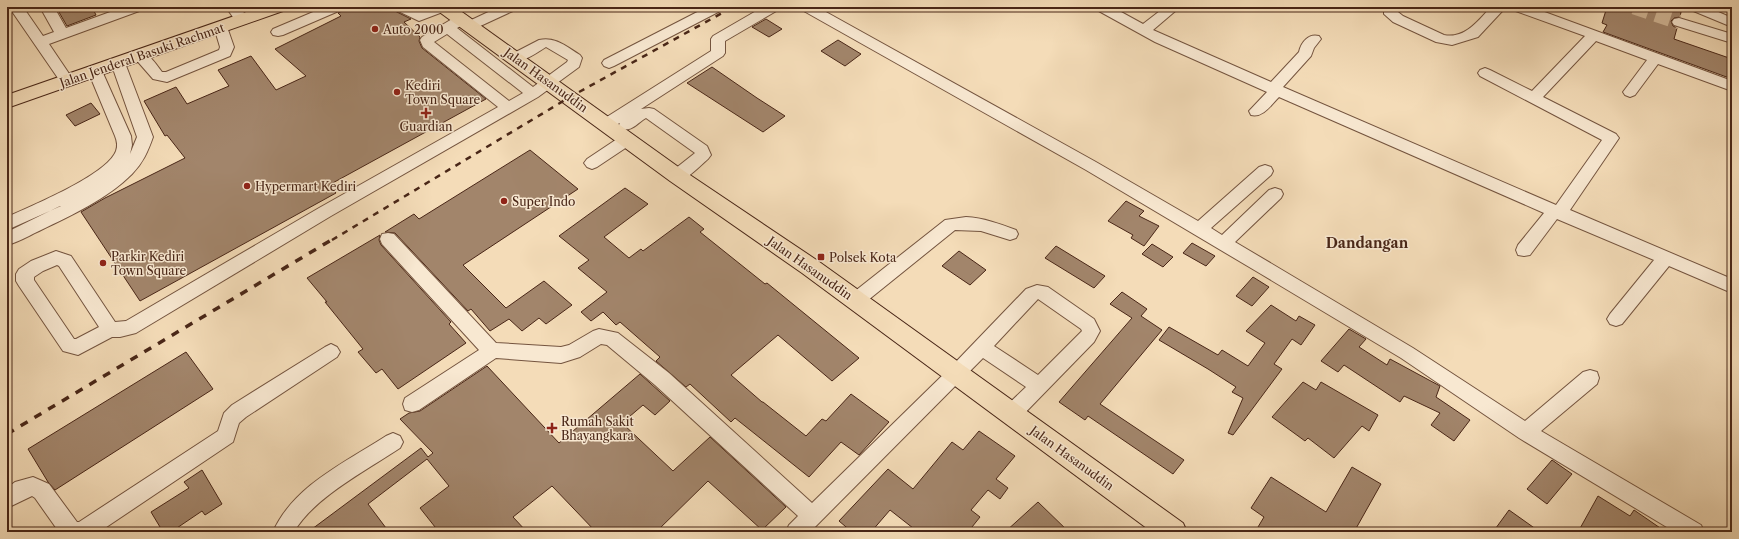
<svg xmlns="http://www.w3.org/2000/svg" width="1739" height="539" viewBox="0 0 1739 539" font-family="'Libre Caslon Text',serif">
  <rect width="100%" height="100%" fill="#f4dcb8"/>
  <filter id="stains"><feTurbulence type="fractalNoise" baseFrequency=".005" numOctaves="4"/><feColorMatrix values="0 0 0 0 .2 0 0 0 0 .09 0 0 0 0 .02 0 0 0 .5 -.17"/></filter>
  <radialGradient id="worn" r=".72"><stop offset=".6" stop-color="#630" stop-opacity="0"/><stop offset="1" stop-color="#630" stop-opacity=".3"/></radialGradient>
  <g fill="#a2856b" stroke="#492617">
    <path d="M56,7H92L96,15L67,26Z"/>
    <path d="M344,7H393L395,11L411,19L404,22L420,37L419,41L422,48L486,99L329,185L336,193L140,301L81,212L105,198L185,158L167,135L165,136L144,101L176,87L187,104L229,86L218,70L251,56L276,90L306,76L275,49L341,16L338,13L342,11Z"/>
    <path d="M1607,7H1682L1680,17L1674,18L1671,21L1673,26L1677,28L1674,39L1732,59V79L1603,32L1607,25L1602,23Z"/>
    <path d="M766,19L782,29L769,37L752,27Z"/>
    <path d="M838,40L861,54L845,66L821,51Z"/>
    <path d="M712,67L757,98L785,116L763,132L687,83Z"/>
    <path d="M91,103L100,114L75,126L66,115Z"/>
    <path d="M530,150L578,189L463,265L506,308L544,281L572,305L546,324L539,318L522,331L509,319L490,331L471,309L468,311L395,233L385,232L414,214L419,219Z"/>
    <path d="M625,188L648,204L604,237L629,258L641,249L643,251L689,217L704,229L700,232L765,284L767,283L859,358L832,381L778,335L731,375L762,402H763L806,436L822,419L826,421L851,394L889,422L859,455L841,442L809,477L735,418L731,422L690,384L686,387L656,361L660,357L620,322L616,325L603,312L591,321L581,312L607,292L578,268L589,260L559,236Z"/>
    <path d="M1126,201L1144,211L1139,216L1159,226L1144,246L1131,238L1133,235L1108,221Z"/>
    <path d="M380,235L379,240L381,245L451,322L449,324L466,343L398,389L382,369L376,373L358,352L363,349L325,302H327L307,278Z"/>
    <path d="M1192,243L1215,256L1206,266L1183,253Z"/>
    <path d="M1152,244L1173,257L1163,267L1142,254Z"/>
    <path d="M1056,246L1105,276L1094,288L1045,258Z"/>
    <path d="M959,251L986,270L970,285L942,266Z"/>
    <path d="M1253,277L1269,287L1252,306L1236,296Z"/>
    <path d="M1122,292L1147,309L1141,316L1162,330L1100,404L1184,460L1173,474L1088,416L1085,420L1059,402L1132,318L1110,304Z"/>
    <path d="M1271,305L1296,321L1299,316L1315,325L1301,345L1292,339L1274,364L1282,369L1233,435L1228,433L1243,398L1232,392L1236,387L1208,369L1159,340L1169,327L1218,355L1222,350L1248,366L1265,343L1246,331Z"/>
    <path d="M1349,329L1366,339L1359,347L1387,365L1390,359L1440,386L1436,397L1470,420L1454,441L1431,425L1440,413L1404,396L1400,402L1344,365L1338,372L1321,361Z"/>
    <path d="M186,352L213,389L55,490L48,482L28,449Z"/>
    <path d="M487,366L559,443L640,374L670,401L655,415L643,405L622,423L673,471L710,437L786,507L762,530L708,481L656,532H596L552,486L513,517L527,532H439L420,508L449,486L427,459L368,504L389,532H308L421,448L428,457L433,453L400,419L409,413L420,411Z"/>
    <path d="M1303,382L1316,390L1321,382L1378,415L1369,431L1362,426L1334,458L1308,438L1305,441L1272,417Z"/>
    <path d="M979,431L1015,456L996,479L1008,488L1000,499L988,490L971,510L980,517L968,532H918L890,510L871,532H852L839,521L888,469L913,489L952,442L963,450Z"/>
    <path d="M1552,460L1572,474L1547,504L1527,489Z"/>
    <path d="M1352,467L1381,484L1354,532H1255L1264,517L1251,508L1271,477L1326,512Z"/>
    <path d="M202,470L222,504L205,515L202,511L171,532H163L151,512L189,488L184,482Z"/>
    <path d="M1598,496L1630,516L1634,510L1666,532H1578Z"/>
    <path d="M1038,502L1069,532H1005Z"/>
    <path d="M1509,510L1540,532H1493Z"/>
  </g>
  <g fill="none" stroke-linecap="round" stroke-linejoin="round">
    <path stroke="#d2b898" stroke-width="15" stroke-dasharray="15 8" stroke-linecap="butt" d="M1634,7L1679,22"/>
    <defs>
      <g id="minor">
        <path d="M9,7H23L43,36L54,32L40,7H54L66,28L124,7H144L142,10L49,44L74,81L72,84L67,86L62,84Z"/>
        <path d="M226,7H240L249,20L247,23L242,24L237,23Z"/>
        <path d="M325,7H343L341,10L283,35L278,36L273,35L271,32L273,29Z"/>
        <path d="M394,7H411L420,12L431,7H450L448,10L419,21L396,10Z"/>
        <path d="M499,7H517L515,10L476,28L471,29L466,28L464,25L466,23L457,28L533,87L567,62L568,60L546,47C536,53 522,64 510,61L508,58L510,55L539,40C555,36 567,47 580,55L582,58L579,67L538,97L331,216L136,333L120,337H112L78,355L63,351L19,286L16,281V274L19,269L31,261L56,251L71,256L115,322L126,321L319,208L498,107L423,47L420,40L422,37L457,16L462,15L467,16L469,19L467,22ZM447,34L523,93L509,101L434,42ZM57,265L59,266L99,327L76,339H74L34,280V277L43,271Z"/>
        <path d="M707,7H724L722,10L614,66L609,68L604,66L602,63L604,60Z"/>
        <path d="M763,7H780L778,10L725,41V53L723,56L641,109L649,108L654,109L707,146L711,155L708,159C698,167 685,184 671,180L669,176L671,172L695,153L646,118C637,123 632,132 621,129L619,125L620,123L607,129L602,128L600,124L602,120L711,51V39L713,36Z"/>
        <path d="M800,7H817L1096,162L1198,221L1259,167L1265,165L1271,167L1273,171L1271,175L1211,228L1222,235L1269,190L1275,188L1281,190L1283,194L1281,198L1235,242L1413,348L1525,421L1583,372L1590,370L1597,372L1599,378L1597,384L1541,431L1701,525L1704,532H1675L1519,438L1401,358L1261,274L1086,170L802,10Z"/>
        <path d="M1095,7H1112L1143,24L1165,7H1180L1153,30L1271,82L1299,52C1301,42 1309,33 1319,36L1321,39L1314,48L1311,56L1283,87L1556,205L1602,140L1480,76L1478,73L1480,70L1485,68L1490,70L1532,91L1585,36L1513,10L1511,7H1531L1732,81V91L1658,64L1635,95L1630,97L1625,95L1623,92L1647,60L1596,41L1543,97L1616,134L1619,138L1570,210L1732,279V293L1669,266L1622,324L1616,326L1610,324L1607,319L1610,314L1654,260L1557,219L1530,255L1524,256L1518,255L1516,250L1518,245L1544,213L1279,97C1271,105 1263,118 1251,115L1249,111L1267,92L1155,42L1097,10Z"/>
        <path d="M1384,7H1398V12L1403,16L1444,35C1465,39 1478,21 1491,7H1506L1478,37L1452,45L1436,42L1393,22L1384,14Z"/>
        <path d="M1689,7H1707L1732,18V27L1691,10Z"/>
        <path d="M1679,18L1732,34V43L1674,25L1672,22L1674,19Z"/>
        <path d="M221,23L226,24L234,47L230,56L172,80L167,82L153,79L132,55L134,52C146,48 155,63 162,72H166L219,50L220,47L214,27L216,24Z"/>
        <path d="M118,58L123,60L125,63L153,137C148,151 143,163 132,174C107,199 72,215 41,230C30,235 19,242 7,245V232L60,206H61L7,230V217C31,206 107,175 116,151C118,146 117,141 115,136L88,71L90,68L95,66L100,68L102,71L131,136L132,145L130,154L137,137L111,63L113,60Z"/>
        <path d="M628,134L633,135L636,139L633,143L597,167L592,169L587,167L584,163L587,159L623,135Z"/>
        <path d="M966,217C984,218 1000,224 1016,230L1018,234L1016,238L1010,240L981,231L955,230L862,305L856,307L850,305L847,300L850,295L945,220Z"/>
        <path d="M388,233L394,234L496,343L561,347L569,345L593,331L599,329L618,333L669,373L812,503L950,368L1026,289L1037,285L1048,287L1094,319L1100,331L1094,342L1018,420L1011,422L1004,420L1001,414L1004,408L1026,387L983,358L810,532H786L789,525L798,516L655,385L607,345L601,344L580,357L561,363L496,358L419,410L412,412L405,410L403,404L405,398L479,350L382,244L380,239L382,234ZM1038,299L1081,329L1082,331L1038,375L994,346Z"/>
        <path d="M331,344L337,347L340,352L337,357L246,417L239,423L233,442L99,532H59L35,498L32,496L7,508V488L15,482L33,477L49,484L77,522H79L218,431L224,413L232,405L325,347Z"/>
        <path d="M393,433L400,436L403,442L400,448C367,470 313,498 294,532H273C293,486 346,462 386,436Z"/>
      </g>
      <g id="major">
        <path d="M260,7H286L283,11L7,108V95Z"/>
        <path d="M435,7H455L684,171L818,261L1183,523L1187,532H1152L802,273L670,181L438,11Z"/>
      </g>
    </defs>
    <use href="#minor" stroke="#74543f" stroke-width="2"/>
    <use href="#major" stroke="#492617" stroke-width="2"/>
    <use href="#minor" fill="#f8e8d1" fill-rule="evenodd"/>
    <use href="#major" fill="#f4dcb8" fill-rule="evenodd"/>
    <path stroke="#492617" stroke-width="2.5" stroke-dasharray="6 6" stroke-linecap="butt" d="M332,240L570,97L733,7"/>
    <path stroke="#492617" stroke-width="3.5" stroke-dasharray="8 8" stroke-linecap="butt" d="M7,434L333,239"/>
  </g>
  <g fill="#8f2418" stroke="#f8e8d1" stroke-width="1.5">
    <circle cx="375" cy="29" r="4"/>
    <circle cx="397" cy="92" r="4"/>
    <path d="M424 107h4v4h4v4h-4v4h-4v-4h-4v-4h4z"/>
    <circle cx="247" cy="186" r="4"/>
    <circle cx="504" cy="201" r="4"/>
    <rect x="817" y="253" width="8" height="8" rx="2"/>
    <circle cx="103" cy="263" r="4"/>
    <path d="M550 422h4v4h4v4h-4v4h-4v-4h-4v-4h4z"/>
  </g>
  <g text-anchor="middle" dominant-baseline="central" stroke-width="3" stroke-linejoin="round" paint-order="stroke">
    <g font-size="12" fill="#492617" stroke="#f8e8d1" text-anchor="start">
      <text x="383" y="29">Auto 2000</text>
      <text x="405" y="85">Kediri<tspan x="405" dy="14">Town Square</tspan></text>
      <text x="426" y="126" text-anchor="middle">Guardian</text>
      <text x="255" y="186">Hypermart Kediri</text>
      <text x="512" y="201">Super Indo</text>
      <text x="111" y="256">Parkir Kediri<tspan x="111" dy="14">Town Square</tspan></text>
      <text x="829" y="257">Polsek Kota</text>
      <text x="561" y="421">Rumah Sakit<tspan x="561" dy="14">Bhayangkara</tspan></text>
    </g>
    <g font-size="12" fill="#492617" stroke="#f8e8d1">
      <text transform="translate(142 55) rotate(-19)">Jalan Jenderal Basuki Rachmat</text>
      <text transform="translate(546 80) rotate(36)">Jalan Hasanuddin</text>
      <text transform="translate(810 268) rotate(35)">Jalan Hasanuddin</text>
      <text transform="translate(1072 458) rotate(36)">Jalan Hasanuddin</text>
    </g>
    <g font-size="14" font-weight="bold" fill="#492617" stroke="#f8e8d1">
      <text x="1367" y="243">Dandangan</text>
    </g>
  </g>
  <rect width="1739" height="539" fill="none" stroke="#f4dcb8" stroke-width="24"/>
  <rect x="8" y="8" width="1723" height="523" fill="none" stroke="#492617" stroke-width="2"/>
  <rect x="12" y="12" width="1715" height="515" fill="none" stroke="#492617"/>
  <rect width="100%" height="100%" filter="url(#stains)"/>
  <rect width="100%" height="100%" fill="url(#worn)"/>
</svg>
